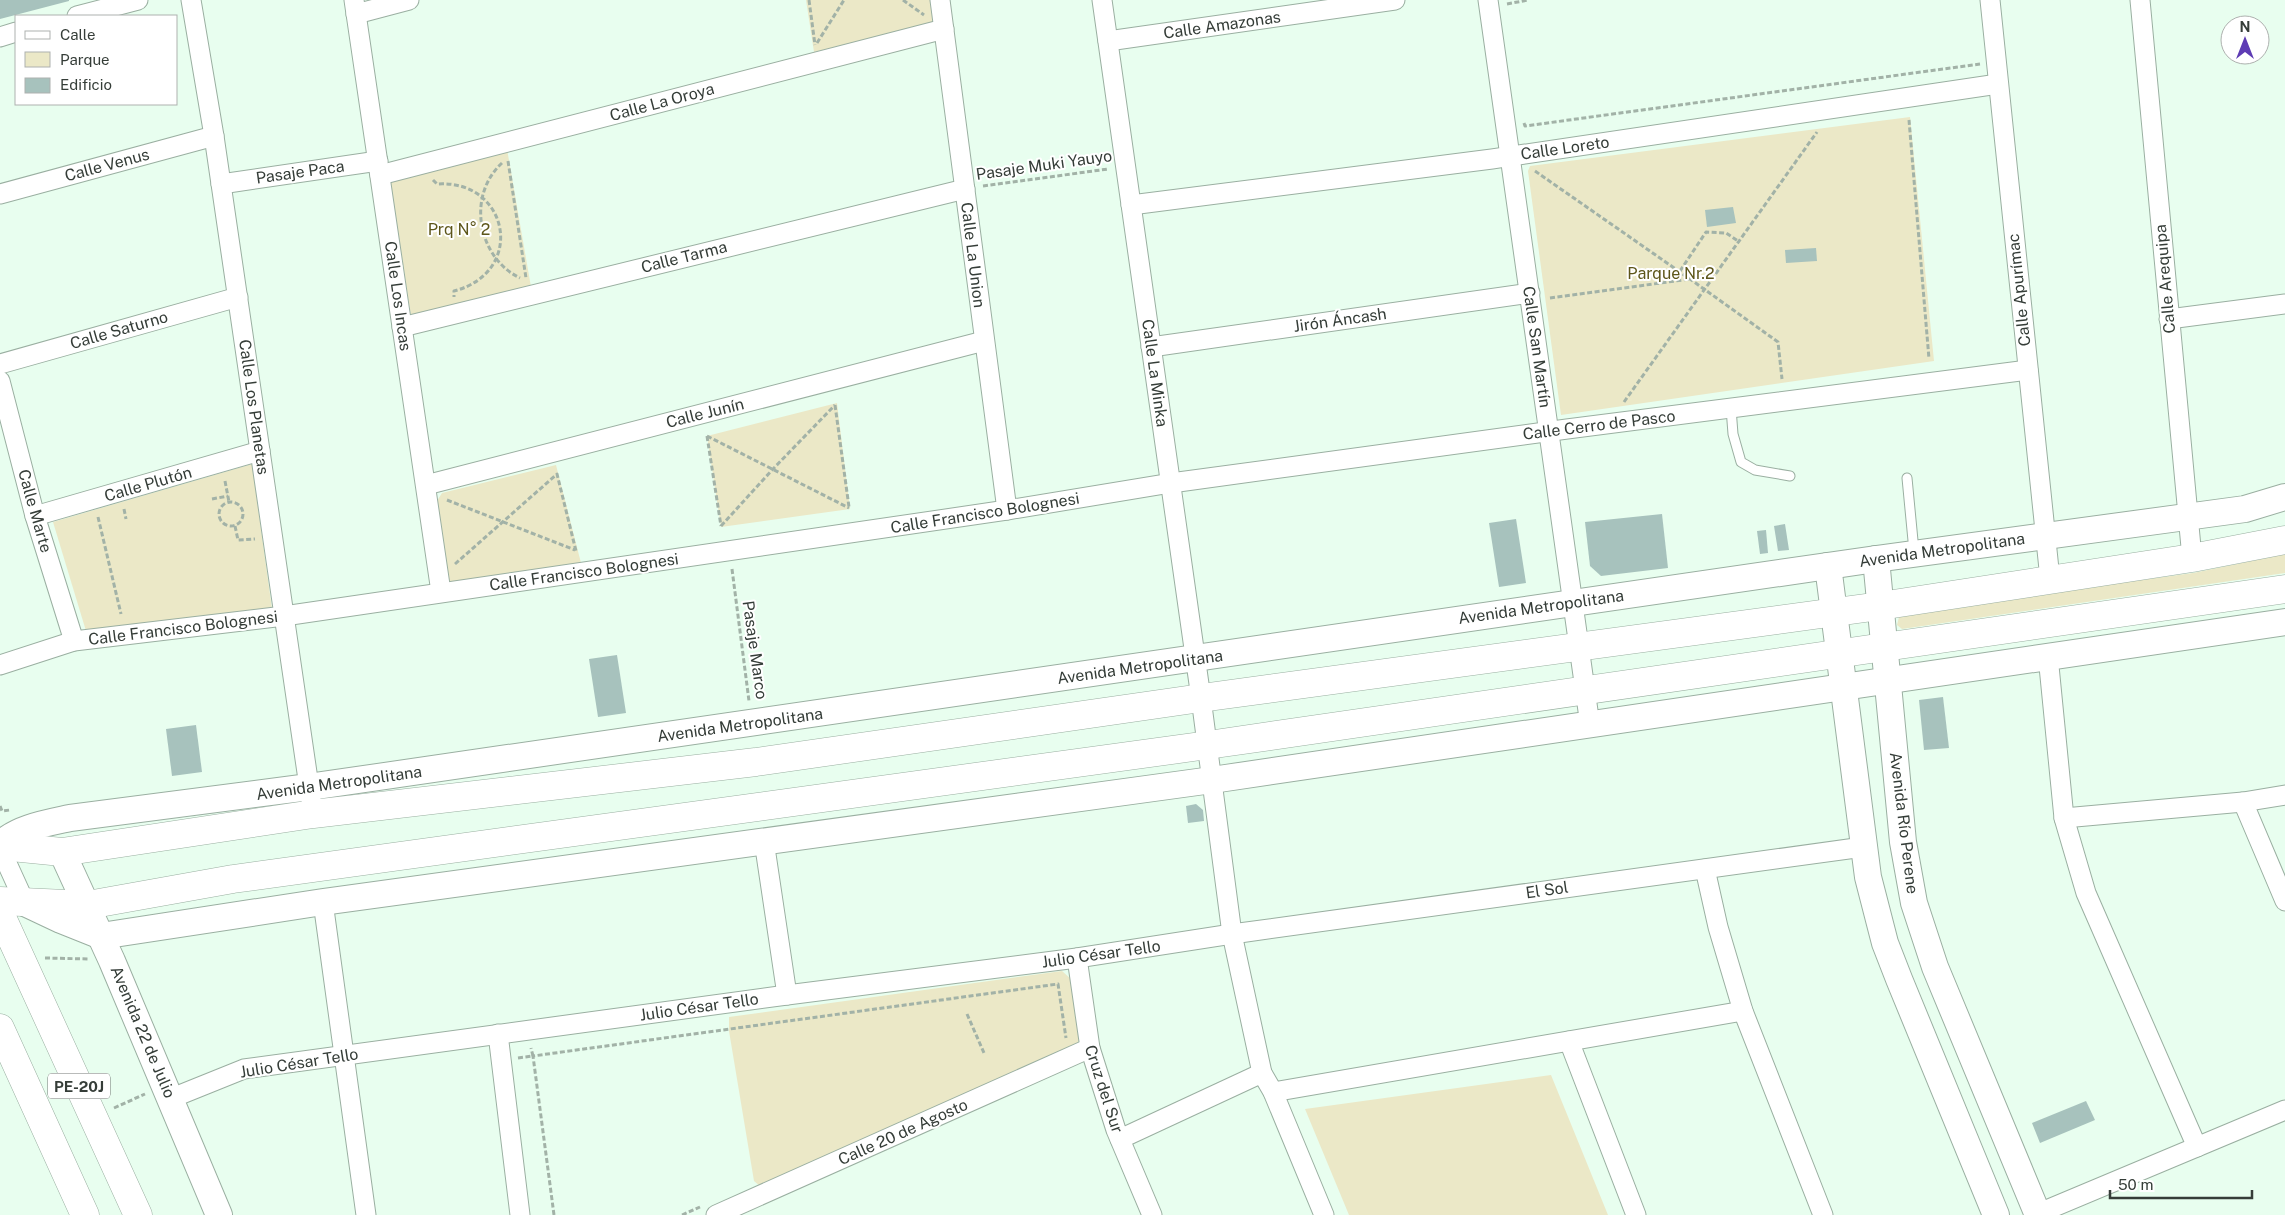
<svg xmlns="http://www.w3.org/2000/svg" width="2285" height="1215" viewBox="0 0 2285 1215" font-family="'Public Sans',sans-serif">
  <rect width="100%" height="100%" fill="#e8feef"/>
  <g fill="#ebe8c7">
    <path d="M806,0H932L935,14L931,24L814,52Z"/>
    <path d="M1910,117L1934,361L1561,415L1528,171L1530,166Z"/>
    <path d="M507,149L531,287L411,316L390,180Z"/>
    <path d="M837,403L850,509L721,527L707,436Z"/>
    <path d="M252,464L272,609L86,631L53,522Z"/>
    <path d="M556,465L581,563L451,583L446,578L437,501L442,493Z"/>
    <path d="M2285,554V573L1902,629L1897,625L1899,617L2030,595L2193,573Z"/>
    <path d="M1062,971L1071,979L1080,1038L1072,1054L761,1187L754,1181L729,1031V1017Z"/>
    <path d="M1551,1075L1608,1215H1349L1305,1109Z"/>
  </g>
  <g fill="#a7c2bd">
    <path d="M0,0H69V1L0,19Z"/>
    <path d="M1733,207L1736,223L1707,227L1705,210Z"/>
    <path d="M1816,248L1817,261L1786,263L1785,250Z"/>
    <path d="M1662,514L1668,568L1601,576L1590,566L1585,522Z"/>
    <path d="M1516,519L1526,583L1499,587L1489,523Z"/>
    <path d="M1785,524L1789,550L1778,551L1774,526Z"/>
    <path d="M1766,530L1768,553L1760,554L1757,531Z"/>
    <path d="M617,655L626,713L598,717L589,659Z"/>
    <path d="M1943,697L1949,748L1924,750L1919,700Z"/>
    <path d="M196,725L202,772L172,776L166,729Z"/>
    <path d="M1196,804L1203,810L1204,821L1188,823L1186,806Z"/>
    <path d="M2086,1101L2095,1120L2040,1143L2032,1123Z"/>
  </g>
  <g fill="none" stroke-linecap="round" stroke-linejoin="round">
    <defs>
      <g id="lane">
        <path d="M1731,408L1733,434L1741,462L1755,470L1790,476"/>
        <path d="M1907,478L1914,551"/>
      </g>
      <g id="street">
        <path d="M191,0L214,136L311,800"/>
        <path d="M354,0L441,592"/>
        <path d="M940,0L1007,510"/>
        <path d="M1102,0L1201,698L1232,934L1262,1073L1273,1092L1324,1215"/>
        <path d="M1488,0L1590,725"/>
        <path d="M1990,0L2050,579"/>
        <path d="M2140,0L2192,558"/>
        <path d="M356,14L409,0"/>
        <path d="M77,16L138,0"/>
        <path d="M0,37L16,32"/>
        <path d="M1108,41L1395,0"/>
        <path d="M380,175L944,29"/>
        <path d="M221,184L378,161"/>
        <path d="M0,194L214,136"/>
        <path d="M1131,205L1492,159L1998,84"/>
        <path d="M2169,319L2285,304"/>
        <path d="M402,327L965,189"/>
        <path d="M1151,347L1530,293"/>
        <path d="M0,364L238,297"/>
        <path d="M0,381L35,516L74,641"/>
        <path d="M426,485L984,341"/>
        <path d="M35,516L260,451"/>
        <path d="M2048,656L2064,818L2086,893L2197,1147"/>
        <path d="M0,665L74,641L284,616L1007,510L1171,483L1567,429L2028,370"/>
        <path d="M2243,802L2285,901"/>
        <path d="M2064,818L2243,802L2285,795"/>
        <path d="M764,841L787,995"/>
        <path d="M0,848L25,903"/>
        <path d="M1705,869L1718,927L1743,1011L1823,1215"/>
        <path d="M323,902L366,1215"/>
        <path d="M1077,958L1090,1048L1116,1130L1152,1215"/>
        <path d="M498,1034L520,1215"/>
        <path d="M1569,1041L1636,1215"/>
        <path d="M1273,1092L1743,1011"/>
        <path d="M172,1098L244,1069L787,995L1077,958L1232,934L1863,847"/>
        <path d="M1120,1139L1262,1073"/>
        <path d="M2037,1214L2285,1110"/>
        <path d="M716,1215L1090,1048"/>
      </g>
      <g id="secondary">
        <path d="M1876,559L1903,842L1914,903L1935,967L2038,1215"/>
        <path d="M1828,566L1868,877L1885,943L1899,979L1996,1215"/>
        <path d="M0,845C16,828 47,823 70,818L309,787L1876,559L2245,509L2285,497"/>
        <path d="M62,852L112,961L219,1215"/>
        <path d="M25,903L61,920L101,936L323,902L1212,780L2285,622"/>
      </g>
      <g id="primary">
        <path d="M0,846L62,852L313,814L756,762L1201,698L1880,606L2192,558L2285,540"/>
        <path d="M0,901L88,905L233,879L1208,745L2285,589"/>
        <path d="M0,913L138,1215"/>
        <path d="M0,1028L85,1215"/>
      </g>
    </defs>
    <use href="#lane" stroke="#9aafa1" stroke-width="11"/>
    <use href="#street" stroke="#9aafa1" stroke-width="21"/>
    <use href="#secondary" stroke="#9aafa1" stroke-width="28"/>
    <use href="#primary" stroke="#9aafa1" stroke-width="29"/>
    <g stroke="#a2b2a7" stroke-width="3" stroke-dasharray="5 2.5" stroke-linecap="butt">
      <path d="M809,0L815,45"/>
      <path d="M903,0L924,15"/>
      <path d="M1507,4L1528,0"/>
      <path d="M817,43L844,0"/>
      <path d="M1909,120L1929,359"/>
      <path d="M1524,123L1525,126L1980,64"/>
      <path d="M508,161L526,278"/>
      <path d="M502,163C466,196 478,258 520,278"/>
      <path d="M1535,171L1690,279L1778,342L1782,379"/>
      <path d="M433,180L437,184C509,179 527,272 454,291V297"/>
      <path d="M983,186L1108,169"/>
      <path d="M1680,271L1706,232L1726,233L1738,241"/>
      <path d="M1550,298L1690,279"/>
      <path d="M1624,402L1817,132"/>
      <path d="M835,405L849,507"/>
      <path d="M707,436L849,508"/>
      <path d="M707,436L721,526"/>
      <path d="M225,481L229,502"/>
      <path d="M212,499L228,496"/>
      <path d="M447,500L575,550"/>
      <circle cx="231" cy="514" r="12"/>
      <path d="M124,509L126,519"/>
      <path d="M98,517L121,614"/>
      <path d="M235,526L238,540L255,539"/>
      <path d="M721,526L773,469L835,405"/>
      <path d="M455,564L557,474L576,551"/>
      <path d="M732,569L749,701"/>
      <path d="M0,806L2,811L10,810"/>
      <path d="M45,958L89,959"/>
      <path d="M967,1014L984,1053"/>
      <path d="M518,1058L533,1056L531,1048"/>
      <path d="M114,1108L145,1094"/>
      <path d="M554,1215L533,1056L1058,984L1066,1038"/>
      <path d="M682,1215L700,1207"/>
    </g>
    <use href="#lane" stroke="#fff" stroke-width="9"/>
    <use href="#street" stroke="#fff" stroke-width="19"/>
    <use href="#secondary" stroke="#fff" stroke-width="26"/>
    <use href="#primary" stroke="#fff" stroke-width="28"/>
  </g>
  <g text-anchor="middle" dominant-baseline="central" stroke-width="4" stroke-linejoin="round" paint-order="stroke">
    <rect fill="#fff" stroke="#727774" stroke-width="1" x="48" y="1073.5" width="62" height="25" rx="4"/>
    <g font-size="15" font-weight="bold" fill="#353d38">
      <text x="79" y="1086">PE-20J</text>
    </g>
    <g font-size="16" fill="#353d38" stroke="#fff">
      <text transform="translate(1222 25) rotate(-8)">Calle Amazonas</text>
      <text transform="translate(662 102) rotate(-15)">Calle La Oroya</text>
      <text transform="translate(1565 148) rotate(-8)">Calle Loreto</text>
      <text transform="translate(107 165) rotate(-15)">Calle Venus</text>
      <text transform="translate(1044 165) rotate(-8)">Pasaje Muki Yauyo</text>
      <text transform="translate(300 172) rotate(-8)">Pasaje Paca</text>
      <text transform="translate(973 255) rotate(83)">Calle La Union</text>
      <text transform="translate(684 257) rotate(-14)">Calle Tarma</text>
      <text transform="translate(2165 279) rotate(-95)">Calle Arequipa</text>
      <text transform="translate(2019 290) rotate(-96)">Calle Apurímac</text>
      <text transform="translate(398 296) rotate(82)">Calle Los Incas</text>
      <text transform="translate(1340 320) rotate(-8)">Jirón Áncash</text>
      <text transform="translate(119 330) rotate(-16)">Calle Saturno</text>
      <text transform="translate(1537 347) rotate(82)">Calle San Martín</text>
      <text transform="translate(1155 373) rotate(82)">Calle La Minka</text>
      <text transform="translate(254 407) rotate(82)">Calle Los Planetas</text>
      <text transform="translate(705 413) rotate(-14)">Calle Junín</text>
      <text transform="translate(1599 425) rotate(-7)">Calle Cerro de Pasco</text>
      <text transform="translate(148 484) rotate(-16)">Calle Plutón</text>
      <text transform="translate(35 511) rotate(74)">Calle Marte</text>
      <text transform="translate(985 513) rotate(-9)">Calle Francisco Bolognesi</text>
      <text transform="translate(1942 550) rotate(-8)">Avenida Metropolitana</text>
      <text transform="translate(584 572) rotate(-8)">Calle Francisco Bolognesi</text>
      <text transform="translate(1541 607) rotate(-8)">Avenida Metropolitana</text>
      <text transform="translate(183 628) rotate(-7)">Calle Francisco Bolognesi</text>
      <text transform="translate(755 650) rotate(82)">Pasaje Marco</text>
      <text transform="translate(1140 667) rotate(-8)">Avenida Metropolitana</text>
      <text transform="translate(740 725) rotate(-8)">Avenida Metropolitana</text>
      <text transform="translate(339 783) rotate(-8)">Avenida Metropolitana</text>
      <text transform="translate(1904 823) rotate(83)">Avenida Río Perene</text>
      <text transform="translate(1547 890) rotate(-8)">El Sol</text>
      <text transform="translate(1101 954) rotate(-8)">Julio César Tello</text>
      <text transform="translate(699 1007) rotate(-8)">Julio César Tello</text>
      <text transform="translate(143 1032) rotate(67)">Avenida 22 de Julio</text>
      <text transform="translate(299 1063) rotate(-9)">Julio César Tello</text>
      <text transform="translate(1104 1089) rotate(72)">Cruz del Sur</text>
      <text transform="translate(903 1132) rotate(-24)">Calle 20 de Agosto</text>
    </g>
    <g font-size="16" fill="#5d561a" stroke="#fff">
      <text x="459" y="229">Prq N° 2</text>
      <text x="1671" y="273">Parque Nr.2</text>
    </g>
  </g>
  <rect x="15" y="15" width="162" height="90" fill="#ffffff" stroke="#aeb1af"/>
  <rect x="25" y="31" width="25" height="8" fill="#ffffff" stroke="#aeb1af"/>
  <text x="60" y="40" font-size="15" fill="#353d38">Calle</text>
  <rect x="25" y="52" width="25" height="15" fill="#ebe8c7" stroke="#aeb1af"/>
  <text x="60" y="65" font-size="15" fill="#353d38">Parque</text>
  <rect x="25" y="78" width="25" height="15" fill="#a7c2bd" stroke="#aeb1af"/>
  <text x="60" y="90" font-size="15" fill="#353d38">Edificio</text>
  <g transform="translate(2245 40)"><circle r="24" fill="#ffffff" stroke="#aeb1af"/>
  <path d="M0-4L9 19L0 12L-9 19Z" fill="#5e3cb4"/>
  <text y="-8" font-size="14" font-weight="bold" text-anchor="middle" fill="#353d38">N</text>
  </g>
  <path d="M2110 1190v8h142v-8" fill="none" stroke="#353d38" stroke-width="2.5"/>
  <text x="2118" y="1190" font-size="15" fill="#353d38" stroke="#ffffff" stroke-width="4" paint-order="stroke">50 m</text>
</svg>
